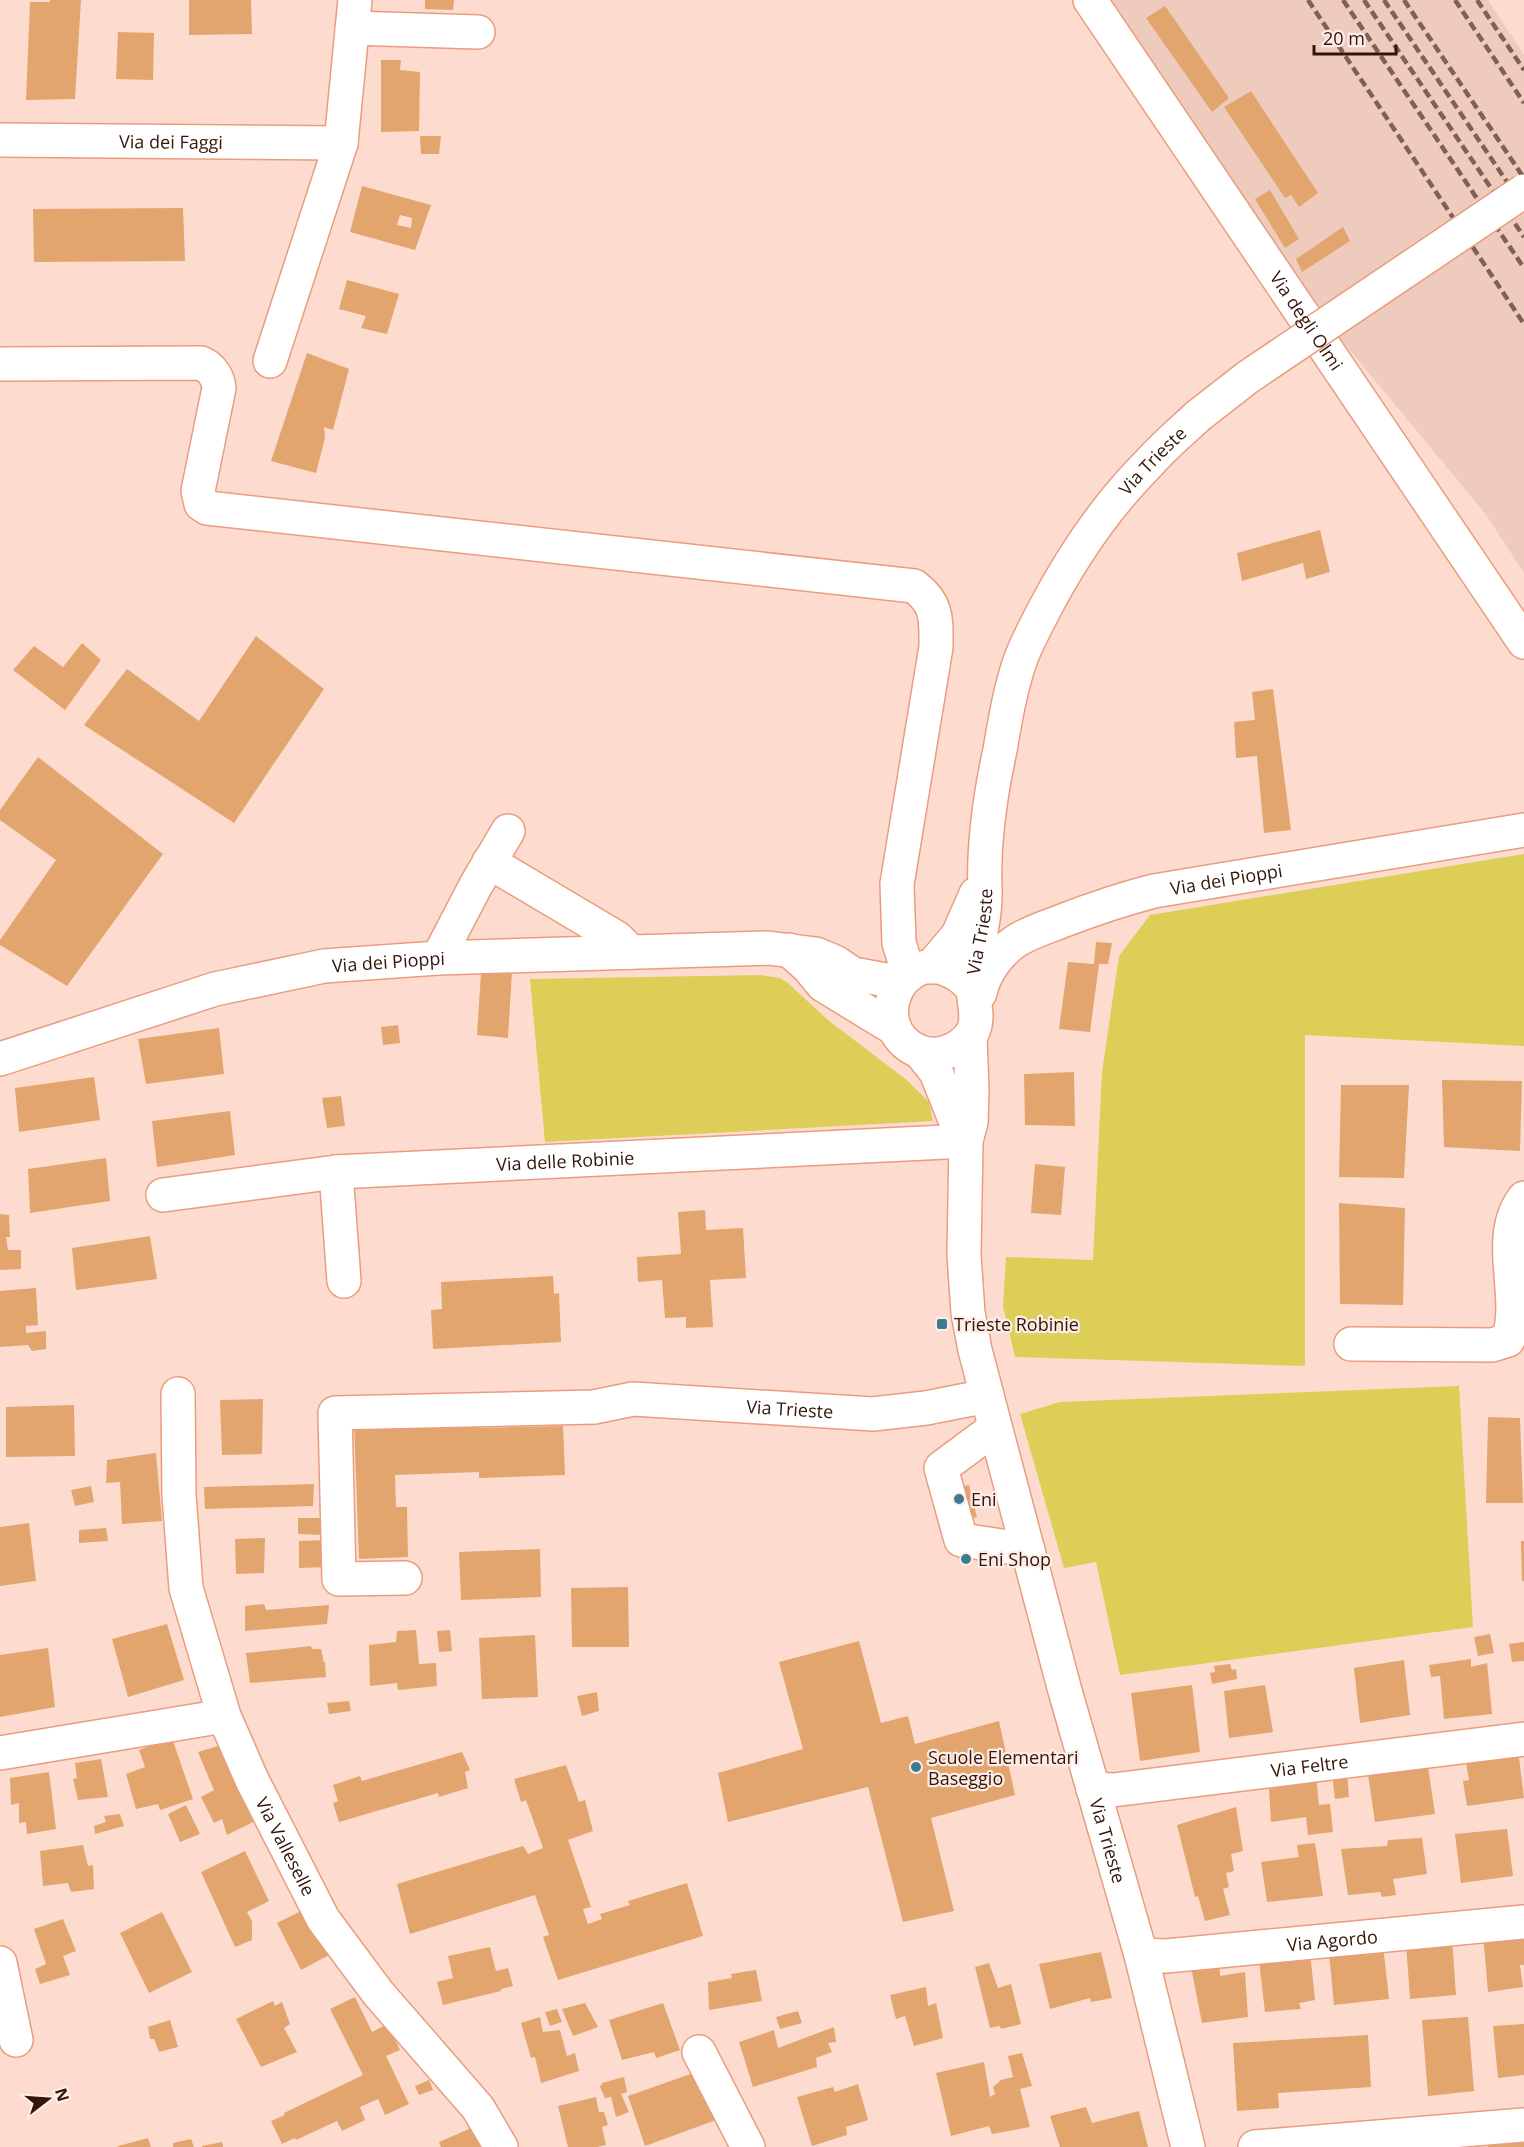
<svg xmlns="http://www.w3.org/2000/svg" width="1524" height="2147" viewBox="0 0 1524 2147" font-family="'Open Sans',sans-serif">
  <rect width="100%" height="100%" fill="#fddccf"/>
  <path fill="#efcbbd" d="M1105,0H1488L1524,55V573L1484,512L1298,288Z"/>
  <g fill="#ddce57">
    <path d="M1524,854V1046L1305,1035V1366L1015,1357L1003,1306L1006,1257L1093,1260L1102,1072L1119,956L1150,915Z"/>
    <path d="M761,975L780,978L789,984L828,1020L908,1081L929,1102L933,1121L545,1142L530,979Z"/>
    <path d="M1459,1386L1473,1627L1120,1675L1096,1562L1064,1568L1020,1414L1060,1402Z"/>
  </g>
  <g fill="#e2a56e" fill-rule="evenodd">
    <path d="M50,0H81L75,99L26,100L30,2H50Z"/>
    <path d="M189,0H251L252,34L189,35Z"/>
    <path d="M425,0H454L453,10L425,9Z"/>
    <path d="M1165,6L1229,98L1212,112L1146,18Z"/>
    <path d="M118,32L154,33L153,80L116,79Z"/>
    <path d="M381,60H401L400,70L420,72L419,131L381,132Z"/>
    <path d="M1251,91L1318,193L1299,207L1291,195L1285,198L1224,107Z"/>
    <path d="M420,136H441L439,154H421Z"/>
    <path d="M362,186L431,205L415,250L350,232ZM400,215L412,218L411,228L397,225Z"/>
    <path d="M1270,190L1299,239L1285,248L1255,199Z"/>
    <path d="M183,208L185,261L34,262L33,209Z"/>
    <path d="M1343,227L1350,241L1302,272L1296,259Z"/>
    <path d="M347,280L399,294L387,334L361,328L366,316L339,309Z"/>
    <path d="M307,353L349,369L333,430L324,427L325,438L316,473L271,461Z"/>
    <path d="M1320,530L1330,572L1306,579L1303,563L1242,581L1237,553Z"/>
    <path d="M256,636L324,689L234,823L84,725L127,669L199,721Z"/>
    <path d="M82,643L101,660L65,710L13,670L34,646L63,667Z"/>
    <path d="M1273,689L1291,830L1264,833L1257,756L1236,758L1234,722L1255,720L1252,692Z"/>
    <path d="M38,757L163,854L67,986L0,945V940L56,860L0,820V810Z"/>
    <path d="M1096,942L1112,943L1108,964H1099L1090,1032L1059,1029L1068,962L1094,964Z"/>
    <path d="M512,972L508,1038L477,1035L481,973Z"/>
    <path d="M398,1025L400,1043L383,1045L381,1027Z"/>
    <path d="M219,1028L224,1074L146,1084L138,1039Z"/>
    <path d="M1074,1072L1075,1126L1025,1125L1024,1074Z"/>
    <path d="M94,1077L100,1120L19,1132L15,1088Z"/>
    <path d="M1442,1080L1522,1081L1520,1151L1444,1147Z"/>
    <path d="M1341,1085H1409L1404,1178L1339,1177Z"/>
    <path d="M341,1096L345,1126L327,1128L322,1098Z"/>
    <path d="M230,1111L235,1155L157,1167L152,1121Z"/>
    <path d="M106,1158L110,1201L30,1213L28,1169Z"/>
    <path d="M1035,1164L1065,1167L1061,1215L1031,1213Z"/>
    <path d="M1339,1203L1405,1208L1403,1305L1340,1304Z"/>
    <path d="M705,1210L706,1230L743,1228L746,1278L710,1280L713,1327L686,1328V1317L665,1318L662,1280L638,1282L637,1257L681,1254L678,1212Z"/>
    <path d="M0,1214L9,1215L10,1237H6L8,1250H21V1269L0,1270Z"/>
    <path d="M150,1236L157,1279L76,1290L72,1248Z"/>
    <path d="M553,1276L554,1294L559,1293L561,1342L433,1349L431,1310L442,1309L441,1282Z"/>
    <path d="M36,1288L38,1325L26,1326V1333L46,1331V1349L32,1351L28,1345L0,1347V1291Z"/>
    <path d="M263,1399L262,1454L222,1455L220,1400Z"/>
    <path d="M74,1405L75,1456L6,1457V1407Z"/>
    <path d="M1488,1417L1520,1418L1523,1503H1486Z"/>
    <path d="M479,1421V1428L563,1426L565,1475L479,1478V1472L395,1475L396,1507H407L408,1557L359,1559L354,1425Z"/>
    <path d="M156,1453L162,1521L122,1524L120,1482L106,1483L107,1460Z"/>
    <path d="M314,1484L313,1506L205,1509L204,1487Z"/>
    <path d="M969,1485L977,1517L944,1525L936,1493Z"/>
    <path d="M91,1486L94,1502L75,1506L71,1490Z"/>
    <path d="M298,1518H322V1535L298,1534Z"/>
    <path d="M29,1523L36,1581L0,1586V1527Z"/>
    <path d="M106,1528L108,1541L79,1543V1530Z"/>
    <path d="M265,1538L264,1573L236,1574L235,1539Z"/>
    <path d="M327,1540V1567L299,1568V1541Z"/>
    <path d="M1521,1541H1524V1581H1522Z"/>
    <path d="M540,1549L541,1597L461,1600L459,1552Z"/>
    <path d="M971,1554L973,1560L960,1563L958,1557Z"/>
    <path d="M628,1587L629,1647H572L571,1588Z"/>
    <path d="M264,1604L266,1610L329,1605L327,1624L245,1631V1606Z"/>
    <path d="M167,1624L184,1680L128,1697L112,1639Z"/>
    <path d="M416,1630L419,1664L436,1663L437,1686L398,1690L397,1683L370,1686L369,1645L396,1642L397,1631Z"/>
    <path d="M450,1630L452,1651L439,1652L437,1631Z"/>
    <path d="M1490,1634L1494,1653L1478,1656L1474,1637Z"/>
    <path d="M535,1635L538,1697L482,1699L479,1638Z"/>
    <path d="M859,1641L881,1723L908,1716L915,1744L999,1721L1015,1795L931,1818L954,1911L903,1922L868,1787L728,1822L718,1773L803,1749L779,1662Z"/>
    <path d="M1524,1642V1661L1512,1662L1509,1644Z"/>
    <path d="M311,1646L312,1649H321L324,1663L325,1662L326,1677L250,1683L246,1653Z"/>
    <path d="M48,1648L55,1707L0,1717V1655Z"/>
    <path d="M1471,1659V1667L1487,1663L1492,1714L1444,1719L1440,1676L1431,1677L1429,1665Z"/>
    <path d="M1404,1660L1410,1715L1360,1723L1354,1668Z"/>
    <path d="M1230,1664L1232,1670L1236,1669L1237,1679L1212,1684L1210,1673L1215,1672L1214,1666Z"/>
    <path d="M1192,1685L1200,1752L1140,1761L1131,1693Z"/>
    <path d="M1265,1685L1273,1732L1229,1738L1224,1691Z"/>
    <path d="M597,1692L599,1711L582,1716L577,1696Z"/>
    <path d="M349,1701L351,1711L329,1714L327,1703Z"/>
    <path d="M172,1738L193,1799L160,1810L158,1804L136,1809L126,1774L145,1767L139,1750Z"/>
    <path d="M218,1746L253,1822L227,1835L222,1819L214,1823L201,1797L214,1790L198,1752Z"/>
    <path d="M1518,1749L1524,1798L1467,1806L1463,1781L1469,1780L1465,1757Z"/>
    <path d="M462,1752L470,1770L465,1772L468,1788L439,1797L438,1793L339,1822L333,1803L338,1801L333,1785L360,1776L362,1781Z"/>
    <path d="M101,1759L108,1797L78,1800L73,1779L77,1778L75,1763Z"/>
    <path d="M1427,1760L1435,1814L1375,1822L1367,1768Z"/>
    <path d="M566,1765L579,1802L585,1800L593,1831L568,1840L591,1907L583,1909L588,1924L602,1919L600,1914L630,1905L628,1901L687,1883L703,1936L558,1980L543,1937L549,1935L535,1895L410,1934L397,1884L523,1846L528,1854L543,1848L526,1800L521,1802L514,1779Z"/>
    <path d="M49,1772L56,1829L27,1834L26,1822L19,1823V1803L11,1805L10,1778Z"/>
    <path d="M1347,1772L1349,1797L1335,1799L1332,1773Z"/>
    <path d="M1316,1775L1319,1805L1330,1804L1333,1832L1308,1835L1306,1817L1271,1822L1269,1789L1296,1785L1295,1777Z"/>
    <path d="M186,1805L200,1834L180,1842L168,1814Z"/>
    <path d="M1236,1807L1243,1851L1231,1854L1234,1871L1226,1873L1229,1887L1223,1889L1230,1915L1205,1921L1198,1896L1195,1897L1177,1825Z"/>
    <path d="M120,1814L124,1826L95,1834L94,1826L106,1822L104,1816Z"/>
    <path d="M1507,1829L1513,1876L1461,1883L1455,1834Z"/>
    <path d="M1422,1838L1427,1874L1393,1879L1396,1895L1382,1897L1380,1892L1348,1895L1341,1849L1387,1846L1388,1840Z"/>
    <path d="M1315,1843L1323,1896L1267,1902L1261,1862L1299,1857L1297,1845Z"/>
    <path d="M83,1845L88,1866L93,1865L94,1889L71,1892L68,1883L43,1886L40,1851Z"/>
    <path d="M245,1851L269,1901L247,1912L252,1921V1940L235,1947L201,1872Z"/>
    <path d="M303,1910L317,1940L318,1938L329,1955L301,1970L277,1923Z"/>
    <path d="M162,1912L192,1972L149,1993L120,1933Z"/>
    <path d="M63,1919L76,1951L63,1956L70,1975L40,1984L35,1969L46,1964L34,1929Z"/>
    <path d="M1524,1927V1965H1520L1523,1987L1488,1992L1483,1934Z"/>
    <path d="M1452,1938L1456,1995L1410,1999L1406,1943Z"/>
    <path d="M1383,1945L1389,1999L1334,2005L1329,1952Z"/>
    <path d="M490,1947L496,1971L508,1968L513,1986L501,1989V1991L443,2005L437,1982L453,1978L448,1956Z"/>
    <path d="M1101,1952L1112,1998L1091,2002L1090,1998L1050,2009L1039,1964Z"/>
    <path d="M1310,1952L1315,2000L1299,2003L1301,2009L1265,2012L1259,1961Z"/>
    <path d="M1219,1959L1220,1976L1245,1972L1248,2017L1202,2023L1190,1962Z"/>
    <path d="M989,1963L998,1988L1011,1984L1021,2024L1001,2029L1000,2026L990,2028L975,1967Z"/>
    <path d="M756,1970L762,2001L709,2010L708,1982L732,1978L731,1974Z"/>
    <path d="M926,1987L928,2006L936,2003L943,2038L914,2046L905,2016L896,2019L890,1995Z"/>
    <path d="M355,1997L372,2032L388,2024L400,2050L386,2056L409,2104L385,2115L378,2099L360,2107L365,2120L342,2131L337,2121L296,2140L295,2138L282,2144L271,2121L285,2115L284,2113L363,2075L330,2009Z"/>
    <path d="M273,2001L275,2006L282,2002L290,2024L284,2028L297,2052L261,2067L236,2019Z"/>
    <path d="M585,2003L598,2027L573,2036L562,2009Z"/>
    <path d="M663,2003L680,2050L656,2058L654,2052L622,2060L609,2020Z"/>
    <path d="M557,2009L562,2022L550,2026L545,2012Z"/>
    <path d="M798,2011L802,2023L780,2029L776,2017Z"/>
    <path d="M540,2017L543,2032L560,2030L567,2056L575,2053L579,2071L541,2083L535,2057L531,2058L521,2023Z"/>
    <path d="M1468,2017L1474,2091L1428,2096L1422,2020Z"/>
    <path d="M170,2020L178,2047L159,2052L154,2039H150L148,2027Z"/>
    <path d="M1524,2024V2075L1498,2078L1493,2026Z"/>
    <path d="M834,2027L836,2042L828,2043L832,2052L816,2058L817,2067L753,2087L739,2042L774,2030L778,2048Z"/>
    <path d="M1368,2035L1371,2087L1278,2093L1279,2108L1237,2111L1233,2043Z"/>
    <path d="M1022,2053L1032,2086L1020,2089L1030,2127L992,2134L989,2126L951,2136L936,2073L984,2062L990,2097L995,2094L993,2087L1001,2080L1013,2077L1008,2056Z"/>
    <path d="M699,2071L716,2120L645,2146L628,2096Z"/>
    <path d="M624,2077L627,2092L621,2094L629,2112L616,2117L611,2097L605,2098L600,2087L602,2083Z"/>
    <path d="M429,2080L433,2090L419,2095L415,2086Z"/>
    <path d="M858,2084L868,2120L846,2127L847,2135L812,2146L797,2097L833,2087L835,2092Z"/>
    <path d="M596,2097L599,2112H604L608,2125L602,2127L606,2145L597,2147H568L558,2106Z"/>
    <path d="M1086,2107L1092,2123L1139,2111L1148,2147H1060L1050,2116Z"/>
    <path d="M478,2125L489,2147H441L439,2142Z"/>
    <path d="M148,2138L151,2147H118V2146Z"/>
    <path d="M191,2139L194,2147H173V2143Z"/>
    <path d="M1524,2139V2147H1488L1487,2142Z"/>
    <path d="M222,2142L223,2147H202V2146Z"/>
  </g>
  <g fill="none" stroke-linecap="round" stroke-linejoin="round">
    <defs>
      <g id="minor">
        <path id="s1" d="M1090,0L1524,642"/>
        <path d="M352,28L478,32"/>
        <path id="s2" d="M0,140L341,143L355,0"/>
        <path d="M270,361L341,143"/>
        <path d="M0,364L201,363C211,367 218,377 219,388L198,491L201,504L207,508L914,586C938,604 936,619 936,647L897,884L899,943L909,975"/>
        <path d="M489,862L617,938L631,952"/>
        <path d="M789,950L808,967L823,985L895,1029"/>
        <path d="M438,958L476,885L508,831"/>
        <path d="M931,967L958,935L976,894"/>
        <path id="s3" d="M972,987C966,982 961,976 954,973C901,943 864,1027 918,1051C930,1056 943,1055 954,1049C992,1029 968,1001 973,972C977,944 986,919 985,891C983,844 990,796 1000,750C1005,721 1010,690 1020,661C1026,644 1035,628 1043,612C1071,558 1106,506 1149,463C1164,446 1182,431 1198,416"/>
        <path id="s4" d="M980,993C984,973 999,952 1016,941C1030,932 1047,927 1062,921C1093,909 1123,899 1154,891L1524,830"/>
        <path id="s5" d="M970,1036L972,1091L971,1122L966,1141L964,1255L968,1313L975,1350L1065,1691L1141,1955L1188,2147"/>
        <path d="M920,1052L936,1072L956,1122L966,1141"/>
        <path id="s6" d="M0,1059L215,989L324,966L438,958L768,948L816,954L835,962L853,974L886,980L903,979"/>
        <path d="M336,1172L344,1281"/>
        <path id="s7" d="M163,1195L336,1172L966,1141"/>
        <path d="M1351,1344L1492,1345L1508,1340C1524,1295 1493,1239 1524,1198"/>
        <path id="s8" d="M178,1394L179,1495L186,1588L224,1716L252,1780L323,1919L378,1993L478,2108L501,2147"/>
        <path d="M995,1428L941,1468L961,1540L1028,1550"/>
        <path id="s9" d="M405,1578L339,1579L335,1413L594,1407L633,1399L873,1414L926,1408L987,1396"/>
        <path d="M0,1753L224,1716"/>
        <path id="s10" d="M1093,1789L1113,1790L1524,1739"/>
        <path id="s11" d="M1141,1955L1166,1956L1524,1922"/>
        <path d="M0,1963L16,2040"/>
        <path d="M699,2052L748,2147"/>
        <path d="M1255,2147L1524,2125"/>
      </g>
    </defs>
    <use href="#minor" stroke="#e99d7e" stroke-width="36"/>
    <use href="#minor" stroke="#fff" stroke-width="33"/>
    <g stroke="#806155" stroke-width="4.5" stroke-dasharray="9 4.5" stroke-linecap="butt">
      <path d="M1308,0L1524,324"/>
      <path d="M1343,0L1524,268"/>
      <path d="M1364,0L1524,237"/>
      <path d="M1384,0L1524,207"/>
      <path d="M1404,0L1524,178"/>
      <path d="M1455,0L1524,103"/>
      <path d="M1477,0L1524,70"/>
    </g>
    <defs>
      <path id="minor-bridge" d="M1198,416L1248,377L1524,191"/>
    </defs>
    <use href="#minor-bridge" stroke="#e99d7e" stroke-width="36" stroke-linecap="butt"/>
    <use href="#minor-bridge" stroke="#fff" stroke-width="33"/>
  </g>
  <g fill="#3c7b90" stroke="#feede7" stroke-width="2">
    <rect x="936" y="1318" width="12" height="12" rx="3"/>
    <circle cx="959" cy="1499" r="6"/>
    <circle cx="966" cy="1559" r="6"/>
    <circle cx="916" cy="1767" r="6"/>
  </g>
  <g text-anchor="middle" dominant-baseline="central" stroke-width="4.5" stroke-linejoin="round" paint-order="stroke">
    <g font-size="18" fill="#33160a" stroke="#feede7">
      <text stroke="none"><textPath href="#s2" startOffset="171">Via dei Faggi</textPath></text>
      <text stroke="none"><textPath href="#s1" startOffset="387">Via degli Olmi</textPath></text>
      <text stroke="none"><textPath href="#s3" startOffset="844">Via Trieste</textPath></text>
      <text stroke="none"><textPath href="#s4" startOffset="285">Via dei Pioppi</textPath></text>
      <text stroke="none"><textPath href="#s3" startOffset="328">Via Trieste</textPath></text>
      <text stroke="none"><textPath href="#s6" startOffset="402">Via dei Pioppi</textPath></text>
      <text stroke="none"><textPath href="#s7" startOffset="404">Via delle Robinie</textPath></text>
      <text stroke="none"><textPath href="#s9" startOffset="688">Via Trieste</textPath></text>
      <text stroke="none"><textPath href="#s10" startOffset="218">Via Feltre</textPath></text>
      <text stroke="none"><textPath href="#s5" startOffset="824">Via Trieste</textPath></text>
      <text stroke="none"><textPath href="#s8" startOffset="472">Via Valleselle</textPath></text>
      <text stroke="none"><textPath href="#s11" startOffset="192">Via Agordo</textPath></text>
    </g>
    <g font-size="18" fill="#33160a" stroke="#feede7" text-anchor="start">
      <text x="954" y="1324">Trieste Robinie</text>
      <text x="971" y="1499">Eni</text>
      <text x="978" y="1559">Eni Shop</text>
      <text x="928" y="1757">Scuole Elementari<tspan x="928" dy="21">Baseggio</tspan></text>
    </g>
  </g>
  <g transform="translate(48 2099) rotate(73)" stroke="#feede7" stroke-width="4.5" paint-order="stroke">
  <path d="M0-4.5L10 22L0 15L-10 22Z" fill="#33160a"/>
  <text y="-9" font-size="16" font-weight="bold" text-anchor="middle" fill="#33160a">N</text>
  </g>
  <path d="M1314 45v9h82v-9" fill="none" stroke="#33160a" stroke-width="3"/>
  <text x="1323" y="45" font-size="18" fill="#33160a" stroke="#feede7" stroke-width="4.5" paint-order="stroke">20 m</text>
</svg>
